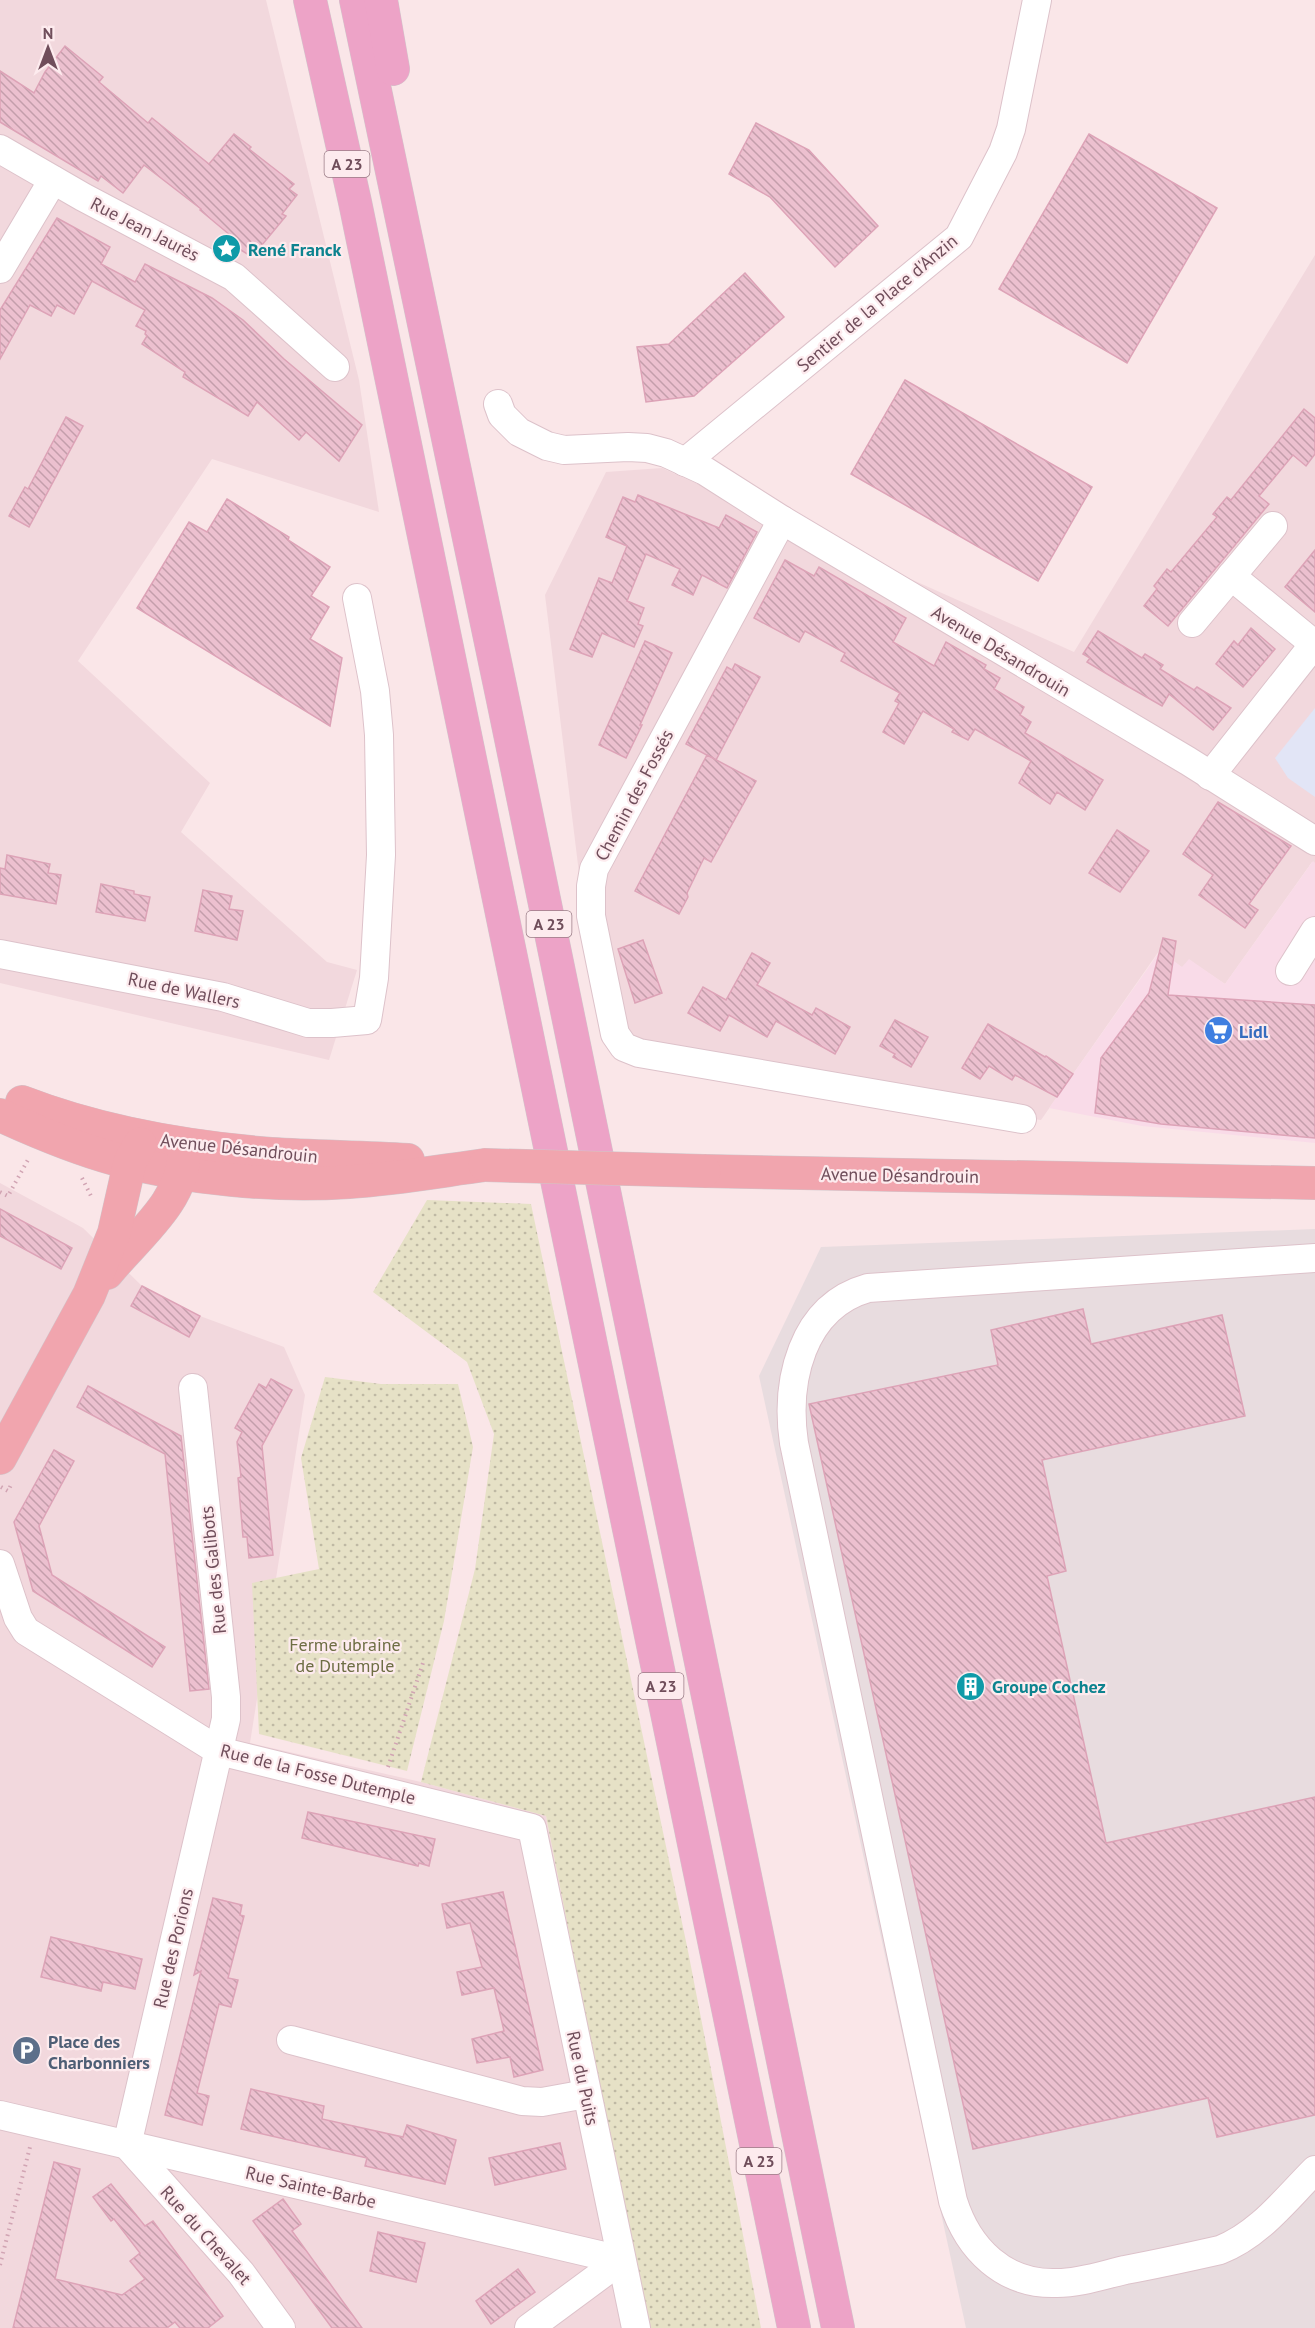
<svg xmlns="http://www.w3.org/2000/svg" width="1315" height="2328" viewBox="0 0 1315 2328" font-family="'PT Sans',sans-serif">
  <defs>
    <pattern id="grass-dots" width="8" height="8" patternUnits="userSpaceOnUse" patternTransform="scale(1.5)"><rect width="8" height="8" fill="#e6e1c6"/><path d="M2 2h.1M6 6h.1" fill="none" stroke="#bfb9a4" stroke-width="1.8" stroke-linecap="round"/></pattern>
    <pattern id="building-back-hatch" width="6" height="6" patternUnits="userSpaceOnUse" patternTransform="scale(1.5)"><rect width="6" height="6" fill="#ecc0cf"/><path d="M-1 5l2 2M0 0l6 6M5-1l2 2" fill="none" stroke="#c49eab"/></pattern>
  </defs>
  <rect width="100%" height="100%" fill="#fae6e8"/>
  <g fill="#f2d8dd">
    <path d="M0,0H266L359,380L379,512L212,459L78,661L210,783L181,832L327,962L357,970L329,1060L0,983Z"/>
    <path d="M1315,255V863L1312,862L1225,984L1189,960L1183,968L1159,951L1041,1120L617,1060L579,873L545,595L606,472L662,468L1074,652Z"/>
    <path d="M0,1183L83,1228L142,1286L200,1316L284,1347L305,1395L250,1743L421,1782L546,1816L647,2328H0Z"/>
  </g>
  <path fill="#f9dbe8" d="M1313,861L1315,863V1143L1142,1126L1049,1108L1160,951L1182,967L1189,959L1225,984Z"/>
  <path fill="#e8dcdf" d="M1315,1229V2328H966L759,1376L821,1247Z"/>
  <path fill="#e2e5f6" d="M1315,708V797L1288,778L1275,758Z"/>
  <g fill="url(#grass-dots)">
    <path d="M427,1200L531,1204L688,1951L761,2328H647L546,1816L421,1782L475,1569L494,1434L467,1362L373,1292Z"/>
    <path d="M325,1377L381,1384H458L473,1447L444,1621L407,1771L259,1734L252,1583L319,1569L301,1458Z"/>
  </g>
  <g fill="url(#building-back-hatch)" stroke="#dda3b7" stroke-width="1.5">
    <path d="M65,46L103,77L99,82L148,123L152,118L209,164L234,134L251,147L249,149L294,184L289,189L297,195L282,214L286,216L252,257L241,250L238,253L223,244L230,235L200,210L201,209L144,165L123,193L101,176L98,181L0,122V71L34,93L45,72Z"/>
    <path d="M756,123L809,150L878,226L835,267L770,197L729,174Z"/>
    <path d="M1089,134L1217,208L1127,363L999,289Z"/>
    <path d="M57,218L110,247L101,264L135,282L145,264L212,298L243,320L284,359L362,425L339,461L306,432L299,440L257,402L248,416L183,377L185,372L142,344L147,336L145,334L146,331L136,326L145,310L92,281L74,314L57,305L51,316L30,305L0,359V310Z"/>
    <path d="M745,273L784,317L694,396L646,402L637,347L669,344Z"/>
    <path d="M905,380L1092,487L1038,581L851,474Z"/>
    <path d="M1304,409L1315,418V454L1306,466L1293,455L1259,496L1269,504L1168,626L1144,606L1157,589L1154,586L1167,569L1171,572L1217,517L1213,514L1227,497L1231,500Z"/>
    <path d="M66,417L83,426L29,527L9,516L25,487L28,489Z"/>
    <path d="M638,495L719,528L726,515L757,532L727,588L702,575L693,595L672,585L680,569L646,554L627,601L644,608L638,624L643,626L634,647L602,633L592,657L570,649L599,578L612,583L627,546L606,537L623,497L635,502Z"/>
    <path d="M227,499L289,537L288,540L330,567L311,596L329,607L310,639L342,658L330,726L137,608L189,522L207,532Z"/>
    <path d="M1315,550V612L1285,587Z"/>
    <path d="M785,560L814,576L819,567L906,618L893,642L934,666L946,642L986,665L984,669L1000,678L994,689L1024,707L1020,715L1031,722L1025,733L1103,780L1085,810L1057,792L1050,804L1019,783L1031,761L975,729L968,740L952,732L954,729L923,711L904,744L883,732L899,703L895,701L900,693L841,661L845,653L805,631L799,642L754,618Z"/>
    <path d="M1251,628L1275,649L1243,687L1216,664L1234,641L1238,645Z"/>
    <path d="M1098,631L1142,658L1145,654L1163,665L1160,669L1194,690L1197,687L1231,708L1213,730L1169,694L1162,706L1122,683L1087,662L1090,658L1083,654Z"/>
    <path d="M645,641L672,653L640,725H642L626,758L599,745Z"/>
    <path d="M735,664L760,677L716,760L686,744L727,667L732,670Z"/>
    <path d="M707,755L756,781L711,862L704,858L687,893L688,897L679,914L635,891Z"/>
    <path d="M1218,802L1291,846L1249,904L1258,910L1245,928L1199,895L1213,875L1183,854Z"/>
    <path d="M1117,830L1149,851L1120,892L1089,873Z"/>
    <path d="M7,855L50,864L48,873L61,875L56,904L0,894V868L5,869Z"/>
    <path d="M101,884L134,891V894L150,897L145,921L96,912Z"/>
    <path d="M203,890L232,896L229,909L243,911L237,940L195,931Z"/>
    <path d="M1163,938L1176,941L1168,995L1315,1005V1138L1161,1124L1095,1113L1101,1058L1149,993Z"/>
    <path d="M643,940L662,993L635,1003L618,949Z"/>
    <path d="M752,953L770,963L757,985L812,1015L816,1008L850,1027L835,1054L776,1021L767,1037L729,1015L720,1031L688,1013L703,987L726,1000Z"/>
    <path d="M895,1020L928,1037L911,1067L893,1057L895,1054L880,1046Z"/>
    <path d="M988,1024L1045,1057L1046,1056L1073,1074L1057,1097L1015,1075L1012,1080L989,1066L980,1079L962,1068Z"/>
    <path d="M0,1209L72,1248L61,1269L0,1236Z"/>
    <path d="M142,1286L200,1316L189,1337L131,1306Z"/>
    <path d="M1083,1309L1091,1344L1222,1315L1245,1416L1042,1460L1066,1571L1047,1576L1106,1843L1315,1797V2115L1217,2137L1208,2098L973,2149L809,1404L998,1365L991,1330Z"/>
    <path d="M271,1379L292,1390L262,1446L273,1555L249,1558L247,1537H243L238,1478L241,1477L237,1442L242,1432L235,1428L259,1384L266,1388Z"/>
    <path d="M88,1386L181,1436L209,1689L190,1691L165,1454L77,1407Z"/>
    <path d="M54,1450L74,1461L39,1526L52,1575L165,1647L152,1667L33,1591L14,1522Z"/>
    <path d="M308,1812L435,1839L429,1866L419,1863L418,1866L302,1838Z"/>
    <path d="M503,1892L543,2070L514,2077L510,2057L477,2063L472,2039L504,2031L494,1988L462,1995L457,1972L482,1967L470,1923L447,1928L442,1904Z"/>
    <path d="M213,1898L242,1905L240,1915L244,1916L228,1978L238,1980L231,2007L219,2004L197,2093L209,2096L202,2125L165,2115L201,1971L194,1975Z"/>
    <path d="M51,1937L142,1959L135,1989L103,1982L101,1991L41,1977Z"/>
    <path d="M251,2089L324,2106L322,2119L403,2137L407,2125L456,2140L445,2184L365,2166L367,2158L241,2129Z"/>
    <path d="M560,2143L566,2169L495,2185L489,2158Z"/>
    <path d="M54,2162L80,2169L55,2279L122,2295L145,2279L130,2261L140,2253L114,2219L111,2221L93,2197L111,2184L145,2226L153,2221L223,2316L208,2328H180L175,2322L167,2328H13Z"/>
    <path d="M283,2199L301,2224L292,2231L362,2328H332L253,2221Z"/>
    <path d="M378,2232L425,2243L416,2282L370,2271Z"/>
    <path d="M518,2269L535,2292L491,2324L476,2301Z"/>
  </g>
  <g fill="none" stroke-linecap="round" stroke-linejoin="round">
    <defs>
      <g id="minor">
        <path d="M0,149L83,197L234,277L335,367"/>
        <path d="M0,269L53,180"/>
        <path d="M498,404L502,415L519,432L547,446L564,450L628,447L647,448L666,453L705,471L782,520L1188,761L1315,841"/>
        <path d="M685,462L959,237L1003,152L1011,129L1037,0"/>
        <path d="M782,520L594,869L591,886V916L615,1034L624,1047L639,1053L1022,1119"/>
        <path d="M1231,576L1314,644"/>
        <path d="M1192,623L1273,526"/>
        <path d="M1210,776L1315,643"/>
        <path d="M0,954L223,997L308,1023H332L367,1020L374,978L381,855L379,735L375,691L357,598"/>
        <path d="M1290,971L1315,931"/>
        <path d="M1315,1258L868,1288C801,1307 785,1382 794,1443L953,2201C968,2249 1004,2285 1057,2283C1080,2283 1103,2275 1125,2270C1157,2264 1189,2257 1220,2250C1259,2235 1286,2199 1315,2170"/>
        <path d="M0,1564L18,1618L26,1631L219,1751L532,1828L636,2328"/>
        <path d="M291,2040L522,2101L542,2102L586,2094"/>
        <path d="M0,2115L621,2260"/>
        <path d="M127,2145L226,1719V1697L193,1388"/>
        <path d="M127,2145L241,2273L281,2328"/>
        <path d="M529,2328L621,2260"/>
      </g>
      <g id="major">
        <path d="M22,1102C102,1133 186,1147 271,1154C317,1157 363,1157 408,1160"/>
        <path d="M0,1115C37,1132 75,1148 115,1159C189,1179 272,1187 349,1182C395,1179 440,1171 485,1165"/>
        <path d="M704,1171L1315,1183"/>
        <path d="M107,1273C136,1237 184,1201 184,1153"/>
        <path d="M0,1458L89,1295L114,1233L130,1162L140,1144"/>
      </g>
      <g id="highway">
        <path d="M310,0L355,202L794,2328"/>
        <path d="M356,0L503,700L838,2328"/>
        <path d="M381,0L393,69"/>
      </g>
    </defs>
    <use href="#minor" stroke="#ddc2ca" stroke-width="30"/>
    <use href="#major" stroke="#d1c6cb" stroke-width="34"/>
    <use href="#highway" stroke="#d1c6cb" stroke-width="34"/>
    <g stroke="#d1a4b3" stroke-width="4" stroke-dasharray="1.5 4.5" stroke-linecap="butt">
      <path d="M82,1178L92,1198"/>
      <path d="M0,1192L8,1196L29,1158"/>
      <path d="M1,1487L8,1491L12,1483"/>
      <path d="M388,1767L424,1660"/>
      <path d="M0,2265L30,2147"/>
    </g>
    <use href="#minor" stroke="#fff" stroke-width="28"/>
    <use href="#major" stroke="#f1a5ae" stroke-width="33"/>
    <use href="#highway" stroke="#eda3c7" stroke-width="33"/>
    <defs>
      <path id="major-bridge" d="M485,1165L704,1171"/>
    </defs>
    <use href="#major-bridge" stroke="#d1c6cb" stroke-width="34" stroke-linecap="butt"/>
    <use href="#major-bridge" stroke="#f1a5ae" stroke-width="33"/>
  </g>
  <defs>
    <symbol id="sight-disc" viewBox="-11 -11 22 22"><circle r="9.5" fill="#0f9aa8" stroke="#fdebee"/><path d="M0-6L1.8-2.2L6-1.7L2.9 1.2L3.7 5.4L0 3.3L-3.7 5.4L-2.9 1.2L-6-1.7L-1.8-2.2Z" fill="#fff"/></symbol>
    <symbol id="supermarket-disc" viewBox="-11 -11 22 22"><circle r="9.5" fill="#3f7fe0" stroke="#fdebee"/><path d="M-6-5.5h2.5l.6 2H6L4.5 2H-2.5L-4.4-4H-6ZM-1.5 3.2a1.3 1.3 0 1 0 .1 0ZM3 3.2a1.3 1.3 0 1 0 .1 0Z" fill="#fff"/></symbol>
    <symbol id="building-disc" viewBox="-11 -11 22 22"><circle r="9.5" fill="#0f9aa8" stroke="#fdebee"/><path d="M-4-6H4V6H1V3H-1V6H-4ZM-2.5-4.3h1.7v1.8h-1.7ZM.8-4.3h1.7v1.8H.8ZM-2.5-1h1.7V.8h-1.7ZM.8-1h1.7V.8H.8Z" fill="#fff"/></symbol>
    <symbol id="parking-disc" viewBox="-11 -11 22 22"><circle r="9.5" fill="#5c6f8a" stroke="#fdebee"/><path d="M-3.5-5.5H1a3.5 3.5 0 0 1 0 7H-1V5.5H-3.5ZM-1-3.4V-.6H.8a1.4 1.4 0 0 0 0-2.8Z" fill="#fff"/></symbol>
  </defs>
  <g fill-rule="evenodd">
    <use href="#sight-disc" x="210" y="232" width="33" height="33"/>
    <use href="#supermarket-disc" x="1202" y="1014" width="33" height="33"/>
    <use href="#building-disc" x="954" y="1670" width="33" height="33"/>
    <use href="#parking-disc" x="10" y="2034" width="33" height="33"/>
  </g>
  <g text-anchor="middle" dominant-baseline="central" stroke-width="4.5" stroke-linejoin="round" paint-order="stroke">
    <g fill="#fdebee" stroke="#9a7d87" stroke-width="1.5">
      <rect x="324.5" y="151" width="45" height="26" rx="4.5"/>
      <rect x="526.5" y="911" width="45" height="26" rx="4.5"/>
      <rect x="638.5" y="1673" width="45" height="26" rx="4.5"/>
      <rect x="736.5" y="2148" width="45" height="26" rx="4.5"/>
    </g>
    <g font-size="16" font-weight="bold" fill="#704e5b">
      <text x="347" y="164">A 23</text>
      <text x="549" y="924">A 23</text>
      <text x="661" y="1686">A 23</text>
      <text x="759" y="2161">A 23</text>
    </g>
    <g font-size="18" fill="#704e5b" stroke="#fdebee">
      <text transform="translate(145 229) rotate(27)">Rue Jean Jaurès</text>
      <text transform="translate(877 303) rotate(-40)">Sentier de la Place d'Anzin</text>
      <text transform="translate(1001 651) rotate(31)">Avenue Désandrouin</text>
      <text transform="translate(634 795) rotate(-62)">Chemin des Fossés</text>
      <text transform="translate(184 990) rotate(12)">Rue de Wallers</text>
      <text transform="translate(239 1148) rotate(6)">Avenue Désandrouin</text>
      <text transform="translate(900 1175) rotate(1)">Avenue Désandrouin</text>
      <text transform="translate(213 1570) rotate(-96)">Rue des Galibots</text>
      <text transform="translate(318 1774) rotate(14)">Rue de la Fosse Dutemple</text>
      <text transform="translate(173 1948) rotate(-77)">Rue des Porions</text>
      <text transform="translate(583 2078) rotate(78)">Rue du Puits</text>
      <text transform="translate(311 2187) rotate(13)">Rue Sainte-Barbe</text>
      <text transform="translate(206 2235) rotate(48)">Rue du Chevalet</text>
    </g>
    <g font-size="18" font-weight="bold" fill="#0d838f" stroke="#fdebee" text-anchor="start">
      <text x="248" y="249">René Franck</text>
      <text x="992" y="1686">Groupe Cochez</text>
    </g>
    <g font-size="18" font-weight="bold" fill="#366cbe" stroke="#fdebee" text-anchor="start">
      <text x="1239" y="1031">Lidl</text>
    </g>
    <g font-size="18" fill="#6e6e44" stroke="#fdebee">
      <text x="345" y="1644">Ferme ubraine<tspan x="345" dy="21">de Dutemple</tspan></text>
    </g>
    <g font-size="18" font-weight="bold" fill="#4e5e75" stroke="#fdebee" text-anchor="start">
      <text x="48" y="2041">Place des<tspan x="48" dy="21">Charbonniers</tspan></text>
    </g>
  </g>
  <g transform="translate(48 48)" stroke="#fdebee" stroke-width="4.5" paint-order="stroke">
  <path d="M0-4.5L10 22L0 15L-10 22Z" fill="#704e5b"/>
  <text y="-9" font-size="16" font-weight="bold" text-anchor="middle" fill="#704e5b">N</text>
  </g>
</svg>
